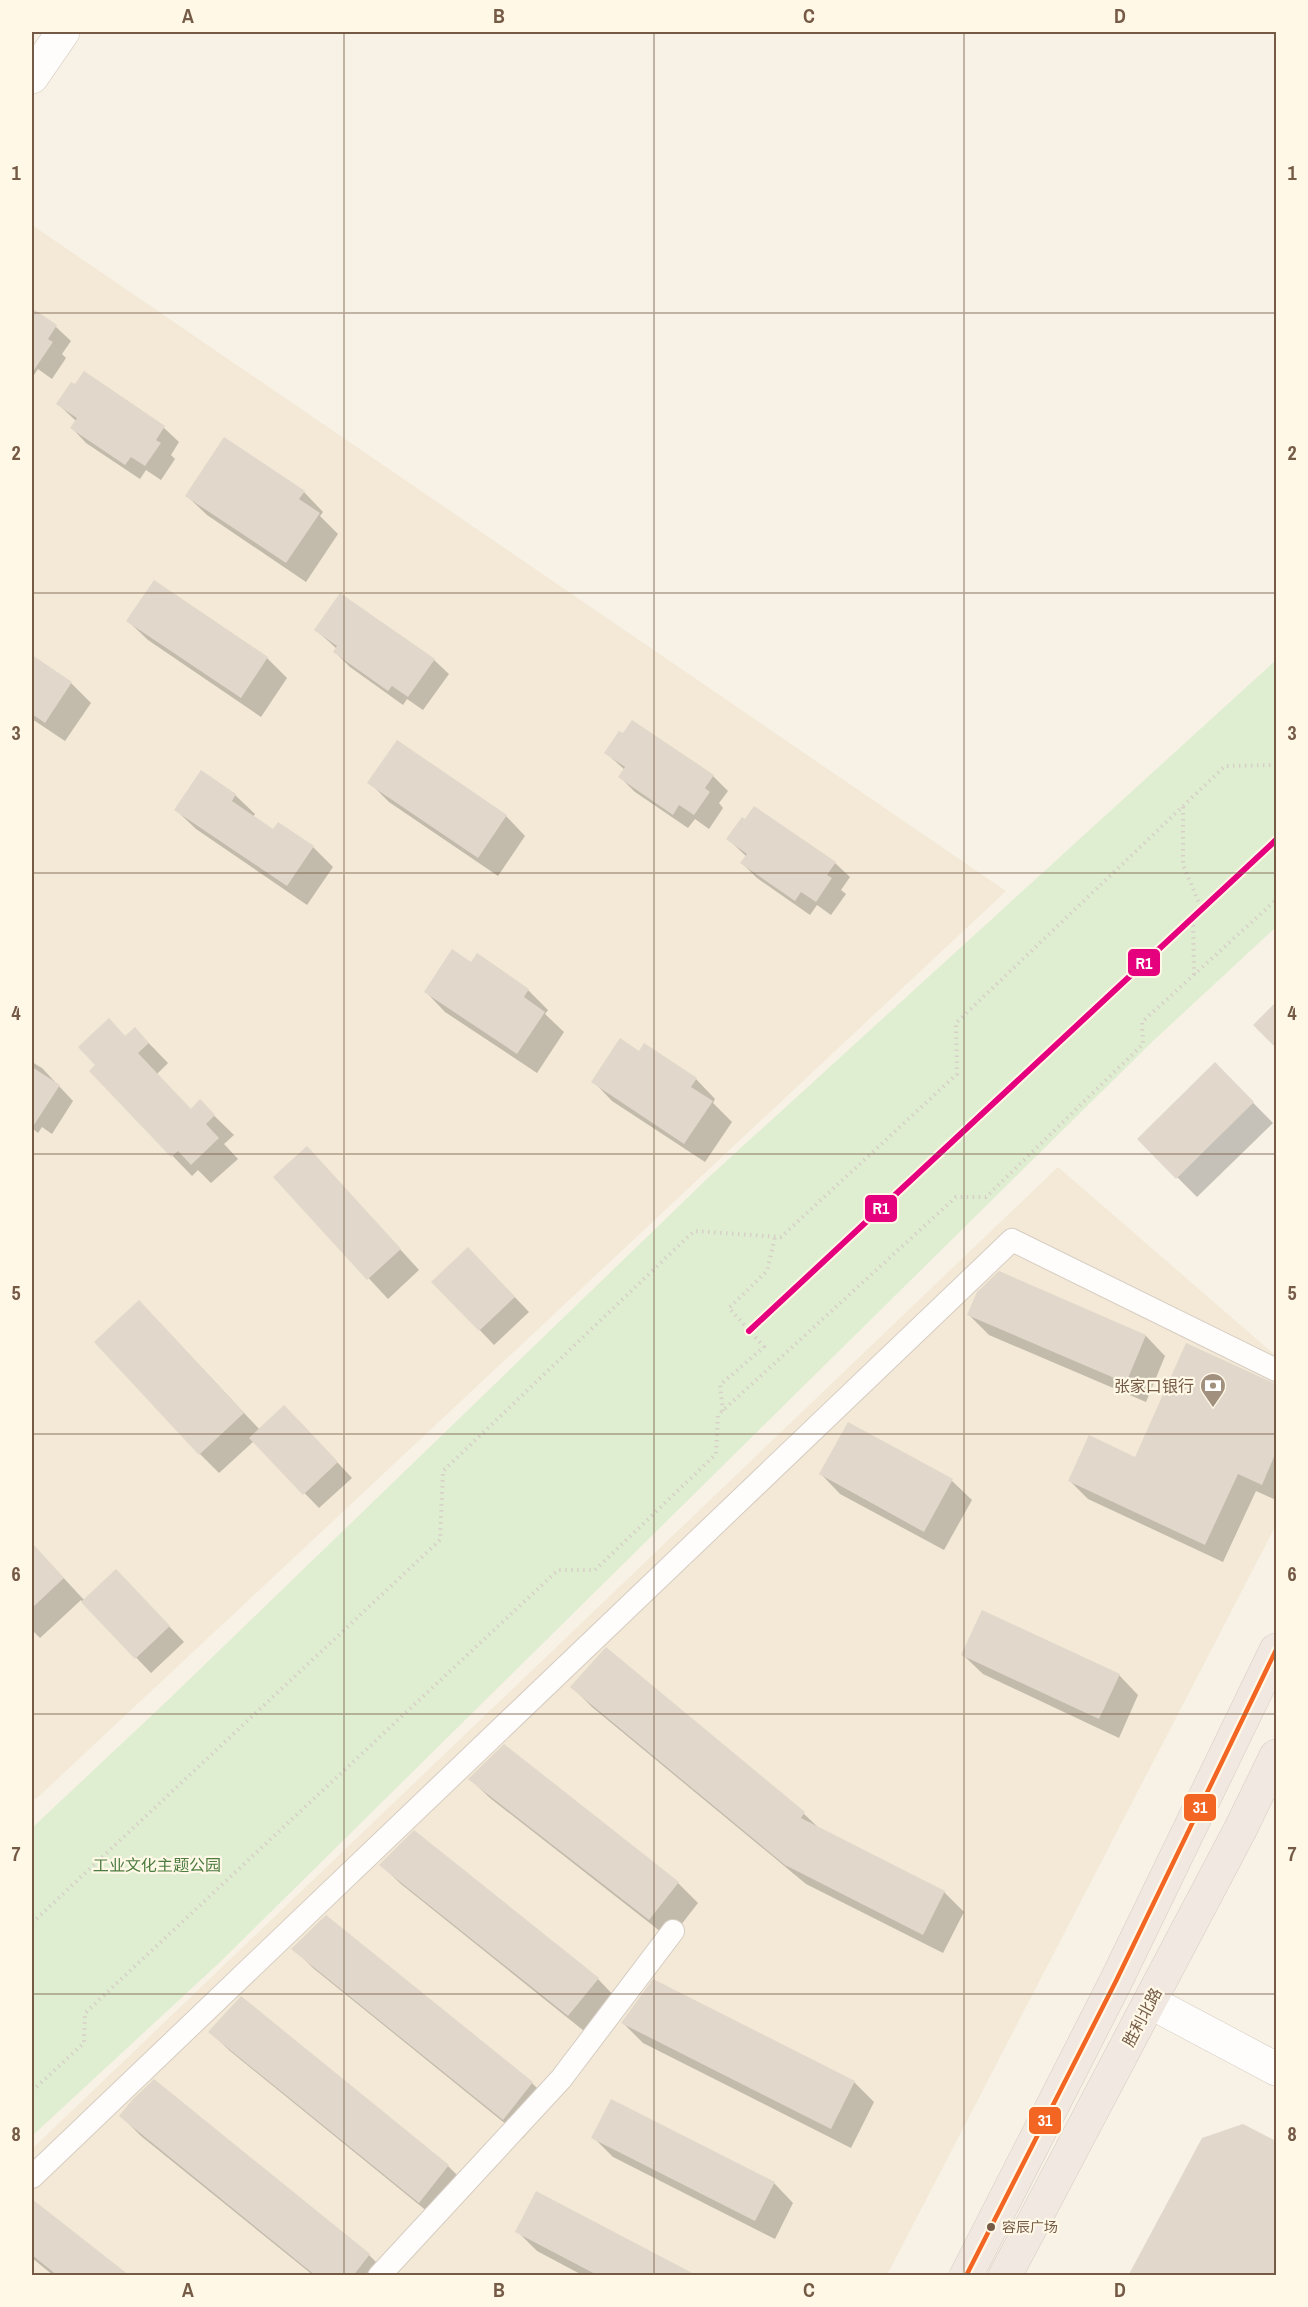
<svg xmlns="http://www.w3.org/2000/svg" width="1308" height="2307" viewBox="0 0 1308 2307" font-family="'Archivo Narrow','Noto Sans SC',sans-serif">
  <rect width="100%" height="100%" fill="#f7f1e6"/>
  <g fill="#f3e9d6">
    <path d="M32,225L1006,891L37,1798L32,1800Z"/>
    <path d="M1058,1167L1276,1356V1525L887,2275L32,2276V2149Z"/>
  </g>
  <path fill="#dfeed0" d="M1276,660V927L1153,1041L218,1964L32,2136V1828L166,1702L709,1177Z"/>
  <g fill="#0003">
    <path d="M32,310L56,327L71,341L62,354L66,358L52,379L38,369L32,378Z"/>
    <path d="M84,373L164,428L179,442L171,455L175,459L161,480L146,470L140,479L86,443L72,428L76,421L58,404L75,386Z"/>
    <path d="M304,492L323,512L320,516L338,534L306,582L207,515L187,496Z"/>
    <path d="M154,582L267,658L287,678L261,717L148,640L128,621Z"/>
    <path d="M316,630L434,660L449,674L423,710L407,699L403,705L350,667L335,652L337,649Z"/>
    <path d="M37,660L71,683L91,703L65,741L32,719V668Z"/>
    <path d="M606,753L713,776L728,791L719,803L723,808L709,829L695,819L688,828L635,792L620,777L625,770Z"/>
    <path d="M369,782L506,816L525,836L498,876L389,802Z"/>
    <path d="M235,795L255,814L253,817L274,831L313,847L333,867L307,905L196,829L176,810Z"/>
    <path d="M728,839L835,863L850,877L841,890L846,894L831,915L817,905L810,915L757,878L742,863L747,857Z"/>
    <path d="M528,990L548,1010L545,1014L564,1032L537,1073L445,1012L426,992Z"/>
    <path d="M1276,1004V1046L1256,1025Z"/>
    <path d="M135,1029L168,1063L157,1074L191,1110L200,1102L234,1135L224,1144L238,1159L211,1183L198,1170L192,1176L91,1071Z"/>
    <path d="M639,1053L696,1079L715,1099L713,1103L732,1122L705,1162L612,1101L593,1081Z"/>
    <path d="M32,1062L42,1068L73,1101L52,1134L42,1127L38,1133L32,1128Z"/>
    <path d="M1215,1064L1273,1123L1197,1197L1139,1139Z"/>
    <path d="M326,1168L419,1270L388,1299L275,1177Z"/>
    <path d="M483,1264L529,1312L494,1345L434,1282Z"/>
    <path d="M969,1315L1146,1336L1165,1356L1146,1402L989,1335Z"/>
    <path d="M159,1322L260,1430L299,1421L352,1478L319,1508L254,1441L219,1473L200,1454Z"/>
    <path d="M1187,1345L1276,1386V1500L1256,1491L1223,1562L1088,1499L1069,1480L1136,1459Z"/>
    <path d="M821,1474L952,1481L972,1500L944,1550L840,1494Z"/>
    <path d="M32,1544L85,1601L131,1586L184,1642L151,1673L81,1600L40,1638L32,1630Z"/>
    <path d="M606,1649L804,1814L820,1829L944,1892L964,1912L943,1953L806,1884L592,1707L572,1687Z"/>
    <path d="M963,1655L1119,1675L1138,1695L1119,1738L983,1674Z"/>
    <path d="M504,1746L678,1883L698,1903L670,1939L490,1798L470,1779Z"/>
    <path d="M381,1865L598,1979L617,1999L589,2035L401,1884Z"/>
    <path d="M326,1917L532,2083L552,2103L523,2138L313,1968L294,1949Z"/>
    <path d="M241,1998L448,2166L468,2186L439,2221L230,2051L210,2032Z"/>
    <path d="M623,2023L854,2082L874,2102L851,2148L643,2043Z"/>
    <path d="M121,2116L369,2255L389,2275L314,2276L141,2136Z"/>
    <path d="M1243,2125L1276,2143V2276H1130Z"/>
    <path d="M593,2137L774,2183L793,2203L775,2239L613,2157Z"/>
    <path d="M32,2201L127,2276H54L32,2258Z"/>
    <path d="M517,2231L695,2276H584L537,2251Z"/>
  </g>
  <g fill="#e1d7cb">
    <path d="M32,308L57,325L48,339L53,342L32,373Z"/>
    <path d="M84,371L165,426L156,440L161,443L145,466L131,457L125,465L70,428L77,418L56,404L71,382L75,384Z"/>
    <path d="M224,437L305,491L299,499L320,513L286,563L185,496Z"/>
    <path d="M154,580L268,657L241,698L126,621Z"/>
    <path d="M340,593L435,659L408,697L392,686L388,691L333,652L337,646L314,630Z"/>
    <path d="M32,655L72,682L45,723L32,714Z"/>
    <path d="M632,720L714,775L705,788L710,792L694,815L679,805L673,815L618,777L625,767L604,753L619,731L623,733Z"/>
    <path d="M397,740L507,815L478,858L367,783Z"/>
    <path d="M201,770L236,794L232,801L273,829L278,822L314,846L287,886L174,810Z"/>
    <path d="M754,806L836,862L827,875L832,878L816,902L801,892L795,901L740,863L747,854L726,839L742,817L745,819Z"/>
    <path d="M452,949L471,962L477,953L529,989L524,997L545,1012L517,1054L424,992Z"/>
    <path d="M1276,1002V1048L1253,1025Z"/>
    <path d="M109,1018L125,1036L135,1027L149,1043L138,1053L191,1109L200,1099L215,1115L206,1124L219,1138L191,1165L178,1151L171,1157L89,1071L95,1065L78,1047Z"/>
    <path d="M620,1038L639,1051L644,1043L697,1078L691,1087L713,1101L684,1144L591,1082Z"/>
    <path d="M1215,1062L1254,1102L1176,1179L1137,1139Z"/>
    <path d="M32,1067L60,1085L32,1128Z"/>
    <path d="M307,1146L401,1249L367,1280L273,1177Z"/>
    <path d="M468,1247L515,1297L479,1331L431,1282Z"/>
    <path d="M999,1271L1146,1335L1126,1383L967,1315L977,1292Z"/>
    <path d="M139,1300L244,1413L199,1455L94,1342Z"/>
    <path d="M1186,1343L1276,1384V1452L1262,1485L1238,1474L1205,1545L1068,1481L1089,1435L1135,1457Z"/>
    <path d="M284,1405L338,1462L303,1495L249,1438Z"/>
    <path d="M848,1422L953,1479L924,1532L819,1474Z"/>
    <path d="M32,1543L64,1578L32,1608Z"/>
    <path d="M116,1569L170,1626L135,1659L81,1602Z"/>
    <path d="M982,1610L1120,1674L1099,1719L961,1655Z"/>
    <path d="M606,1647L805,1812L801,1818L945,1891L923,1935L785,1865L570,1687Z"/>
    <path d="M504,1744L679,1882L649,1920L468,1779Z"/>
    <path d="M414,1830L599,1978L568,2016L379,1865Z"/>
    <path d="M326,1915L533,2082L503,2120L291,1949Z"/>
    <path d="M653,1979L855,2081L831,2129L621,2023Z"/>
    <path d="M241,1996L449,2165L419,2203L208,2032Z"/>
    <path d="M154,2079L370,2254L353,2276H316L119,2116L133,2099Z"/>
    <path d="M611,2099L775,2182L755,2221L591,2138Z"/>
    <path d="M1243,2124L1276,2141V2276H1128L1202,2138Z"/>
    <path d="M536,2191L698,2276H599L515,2232Z"/>
    <path d="M32,2199L130,2276H58L32,2255Z"/>
  </g>
  <g fill="none" stroke-linecap="round" stroke-linejoin="round">
    <defs>
      <g id="street">
        <path d="M32,2177L1012,1240L1276,1370"/>
        <path d="M379,2276L561,2079L673,1931"/>
      </g>
      <g id="secondary">
        <path d="M32,77L63,32"/>
        <path d="M1150,2002L1276,2069"/>
      </g>
      <g id="highway">
        <path d="M966,2276L1116,1981L1276,1650"/>
        <path d="M1005,2276L1240,1830L1276,1756"/>
      </g>
    </defs>
    <use href="#street" stroke="#d6ccc2" stroke-width="24"/>
    <use href="#secondary" stroke="#d7cdc3" stroke-width="34"/>
    <use href="#highway" stroke="#d5cdc3" stroke-width="34"/>
    <g stroke="#d7d0c8" stroke-width="4" stroke-dasharray="1.5 4.5" stroke-linecap="butt">
      <path d="M1183,807V865L1202,910L1193,918L1194,975"/>
      <path d="M723,1411L720,1385L764,1347L729,1308L767,1271L775,1237"/>
      <path d="M32,1923L440,1540L443,1471L694,1231L781,1237L957,1074L956,1023L1225,766L1276,765"/>
      <path d="M32,2091L84,2043L85,2013L558,1570H595L716,1454L718,1415L956,1197H986L1143,1044L1142,1022L1276,900"/>
    </g>
    <use href="#street" stroke="#fefdfb" stroke-width="22"/>
    <use href="#secondary" stroke="#fefdfb" stroke-width="33"/>
    <use href="#highway" stroke="#f1e8e2" stroke-width="33"/>
    <defs>
      <path id="bus-1" d="M966,2276L1116,1981L1276,1650"/>
    </defs>
    <use href="#bus-1" stroke="#fff8e7" stroke-width="9"/>
    <use href="#bus-1" stroke="#f26522" stroke-width="4.5"/>
    <defs>
      <path id="rail-1" d="M749,1331L1276,840"/>
    </defs>
    <use href="#rail-1" stroke="#fff8e7" stroke-width="10"/>
    <use href="#rail-1" stroke="#e5007d" stroke-width="6"/>
  </g>
  <path fill="none" stroke="#755b46" stroke-width="1.5" stroke-opacity="0.55" d="M344,32V2276M654,32V2276M964,32V2276M32,313H1276M32,593H1276M32,873H1276M32,1154H1276M32,1434H1276M32,1714H1276M32,1994H1276"/>
  <defs>
    <symbol id="bank-pin" viewBox="-11 -11 22 30"><path d="M0 17L-7.5 6A9.5 9.5 0 1 1 7.5 6Z" fill="#a2907e" stroke="#fff8e7"/><path d="M-6-4H6V4H-6ZM0-2.3a2.3 2.3 0 1 0 0 4.6a2.3 2.3 0 1 0 0-4.6Z" fill="#fff"/></symbol>
  </defs>
  <g fill-rule="evenodd">
    <use href="#bank-pin" x="1198" y="1371" width="30" height="40"/>
  </g>
  <circle fill="#755b46" stroke="#fff8e7" stroke-width="2" cx="991" cy="2227" r="5"/>
  <g text-anchor="middle" dominant-baseline="central" stroke-width="4.5" stroke-linejoin="round" paint-order="stroke">
    <g font-size="14" fill="#755b46" stroke="#fff8e7" text-anchor="start">
      <text x="1002" y="2227">容辰广场</text>
    </g>
    <g font-size="16" fill="#755b46" stroke="#fff8e7" text-anchor="end">
      <text x="1194" y="1386">张家口银行</text>
    </g>
    <g font-size="16" fill="#4b7b3e" stroke="#fff8e7">
      <text x="157" y="1865">工业文化主题公园</text>
    </g>
    <g font-size="16" fill="#755b46" stroke="#fff8e7">
      <text transform="translate(1142 2017) rotate(-62)">胜利北路</text>
    </g>
  </g>
  <g stroke="#fff8e7" stroke-width="2">
    <rect x="1127" y="948" width="34" height="29" rx="6" fill="#e5007d"/>
    <rect x="864" y="1194" width="34" height="29" rx="6" fill="#e5007d"/>
    <rect x="1183" y="1793" width="34" height="29" rx="6" fill="#f26522"/>
    <rect x="1028" y="2106" width="34" height="29" rx="6" fill="#f26522"/>
  </g>
  <g font-size="16" text-anchor="middle" font-weight="bold" fill="#fff">
    <text x="1144" y="969">R1</text>
    <text x="881" y="1214">R1</text>
    <text x="1200" y="1813">31</text>
    <text x="1045" y="2126">31</text>
  </g>
  <rect width="1308" height="2307" fill="none" stroke="#fff8e7" stroke-width="66"/>
  <rect x="33" y="33" width="1242" height="2241" fill="none" stroke="#755b46" stroke-width="2"/>
  <g font-size="20" text-anchor="middle" font-weight="bold" fill="#755b46">
    <text x="188" y="23">A</text>
    <text x="499" y="23">B</text>
    <text x="809" y="23">C</text>
    <text x="1120" y="23">D</text>
    <text x="16" y="180">1</text>
    <text x="1292" y="180">1</text>
    <text x="16" y="460">2</text>
    <text x="1292" y="460">2</text>
    <text x="16" y="740">3</text>
    <text x="1292" y="740">3</text>
    <text x="16" y="1020">4</text>
    <text x="1292" y="1020">4</text>
    <text x="16" y="1300">5</text>
    <text x="1292" y="1300">5</text>
    <text x="16" y="1581">6</text>
    <text x="1292" y="1581">6</text>
    <text x="16" y="1861">7</text>
    <text x="1292" y="1861">7</text>
    <text x="16" y="2141">8</text>
    <text x="1292" y="2141">8</text>
    <text x="188" y="2297">A</text>
    <text x="499" y="2297">B</text>
    <text x="809" y="2297">C</text>
    <text x="1120" y="2297">D</text>
  </g>
</svg>
